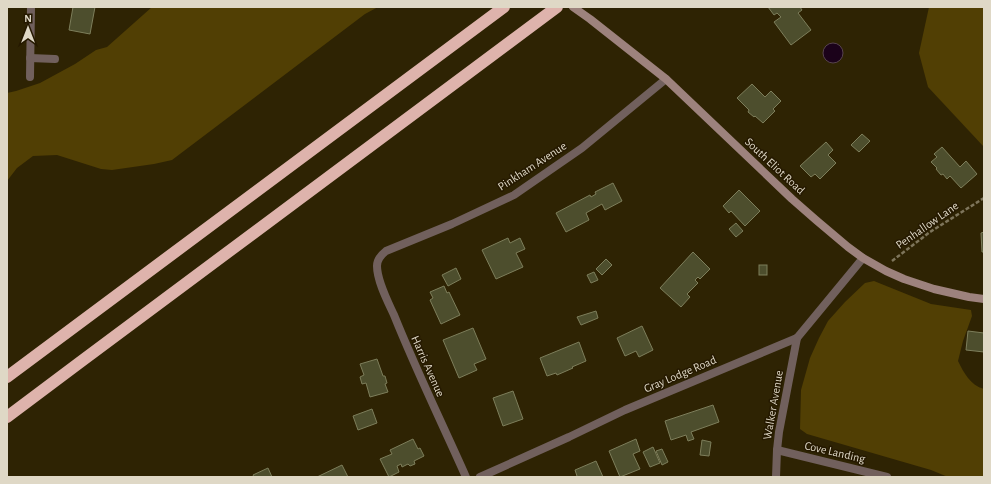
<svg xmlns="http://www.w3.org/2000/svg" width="991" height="484" viewBox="0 0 991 484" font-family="'Alegreya Sans',sans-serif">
  <rect width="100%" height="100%" fill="#2e2303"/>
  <g fill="#513f04">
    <path d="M152,7H378L365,14L172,160L154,164L112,170L101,169L57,155L33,156L17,168L7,181V93L16,91L40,83L75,64L96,50L107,47Z"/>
    <path d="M929,7H984V147L928,87L919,53Z"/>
    <path d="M874,281L931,304L971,310L972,316L963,341L958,361C964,373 970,385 984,389V477H948L931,470L807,434L800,429L801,390L810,358L819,338L828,321L845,302L865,283Z"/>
  </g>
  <circle fill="#1b021a" stroke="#56424e" cx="833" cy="53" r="10"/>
  <g fill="#4d4e2d" stroke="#7d7e5b">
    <path d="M73,7H95L90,34L69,30Z"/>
    <path d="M768,7H800L802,10L798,13L811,30L791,45L774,22L781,17L777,13L774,15Z"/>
    <path d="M752,84L765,97L771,91L781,101L773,109L775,111L763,123L755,116L754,117L748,112L749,110L737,98Z"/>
    <path d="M862,134L870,141L859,152L851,145Z"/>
    <path d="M826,142L833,150L828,155L836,163L820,179L815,174L811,177L800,166Z"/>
    <path d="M942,147L960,167L966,161L977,174L961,188L950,176L947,179L943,174L941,175L936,169L937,168L931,162L937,157L934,154Z"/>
    <path d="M613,183L622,201L605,210L602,204L586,213L589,220L566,232L556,213L590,195L591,197L596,194L595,192Z"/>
    <path d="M739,190L760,211L745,226L731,211L729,213L723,206Z"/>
    <path d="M736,223L743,231L736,237L729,229Z"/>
    <path d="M984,232V252H982L981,233Z"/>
    <path d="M508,238L510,243L520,238L525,249L516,253L523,267L496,279L482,250Z"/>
    <path d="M693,252L710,269L700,279L698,277L695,280L698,283L687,294L690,297L681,307L660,288Z"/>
    <path d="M606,259L612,265L602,275L596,269Z"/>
    <rect x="759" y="265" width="8" height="10"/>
    <path d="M456,268L461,279L448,286L442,275Z"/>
    <path d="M594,272L598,280L591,283L587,275Z"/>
    <path d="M444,286L447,293L449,292L460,315L441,324L430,300L433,298L430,292Z"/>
    <path d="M596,311L598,318L581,325L577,317Z"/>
    <path d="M642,326L653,350L639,357L636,351L625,356L617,338Z"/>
    <path d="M473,328L486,359L474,364L477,370L459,378L443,340Z"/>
    <path d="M968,331L984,333V352L966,350Z"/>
    <path d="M579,342L586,361L572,367L573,368L557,375L556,373L547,376L540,358Z"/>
    <path d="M377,359L383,376H385L387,383L385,384L388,392L370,397L366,383L362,384L360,377L364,375L360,364Z"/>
    <path d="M513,391L523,419L503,426L493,398Z"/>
    <path d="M713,405L719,422L691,432L694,439L688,441L686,435L671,440L665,421Z"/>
    <path d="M372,409L377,423L358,430L353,416Z"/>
    <path d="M413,439L418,449L420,448L424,456L414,461L415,464L410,466L408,464L402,467L401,464L397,466L399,472L389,477L380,459L392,454L390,450Z"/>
    <path d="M636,439L640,451L633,454L640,469L620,477L609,451Z"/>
    <path d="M702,440L711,442L709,456L700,455Z"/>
    <path d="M653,447L660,463L650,467L643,452Z"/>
    <path d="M662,449L668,462L662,465L656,451Z"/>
    <path d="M596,461L603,477H575L577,476L575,470Z"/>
    <path d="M342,465L348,477H317Z"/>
    <path d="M268,468L272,477H254L253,475Z"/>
  </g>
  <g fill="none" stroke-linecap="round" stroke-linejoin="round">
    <path stroke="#7e755b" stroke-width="2.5" stroke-dasharray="4 2" stroke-linecap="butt" d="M892,261L930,232L984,198"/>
    <path stroke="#71605d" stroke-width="8" d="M30,58L55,59"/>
    <g stroke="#71605d" stroke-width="8">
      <path d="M30,77L31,7"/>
      <path d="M777,450L887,477"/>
      <path d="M466,477C442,423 416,370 394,315C388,302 377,281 377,266C377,260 381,255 386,251L452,224L514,195L582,148L666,79"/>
      <path d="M480,477L569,437L625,410L797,338L863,258"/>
      <path d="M776,477L777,450L779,432L797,338"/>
    </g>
    <path stroke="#9d827d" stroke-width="8" d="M573,7L590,19L666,79L792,199L816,220L848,247L863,258L886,271L904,279L934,289L969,297L984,299"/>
    <g stroke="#deb3ac" stroke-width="12">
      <path d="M7,377L504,7"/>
      <path d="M7,417L79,363L557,7"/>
    </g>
  </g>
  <g text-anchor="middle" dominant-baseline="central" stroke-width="3" stroke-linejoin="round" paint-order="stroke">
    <g font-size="12" fill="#dfd8c6" stroke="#251900">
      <text transform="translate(532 166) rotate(-33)">Pinkham Avenue</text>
      <text transform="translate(775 166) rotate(43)">South Eliot Road</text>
      <text transform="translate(927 225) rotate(-35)">Penhallow Lane</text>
      <text transform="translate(428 366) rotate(66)">Harris Avenue</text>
      <text transform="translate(680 374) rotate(-23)">Gray Lodge Road</text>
      <text transform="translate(773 405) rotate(-80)">Walker Avenue</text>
      <text transform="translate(835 452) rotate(13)">Cove Landing</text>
    </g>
  </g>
  <rect width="991" height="484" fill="none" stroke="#dfd8c6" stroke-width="16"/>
  <g transform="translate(28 28)" stroke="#251900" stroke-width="3" paint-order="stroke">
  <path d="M0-3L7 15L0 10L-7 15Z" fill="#dfd8c6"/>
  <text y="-6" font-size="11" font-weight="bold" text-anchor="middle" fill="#dfd8c6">N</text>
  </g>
</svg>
